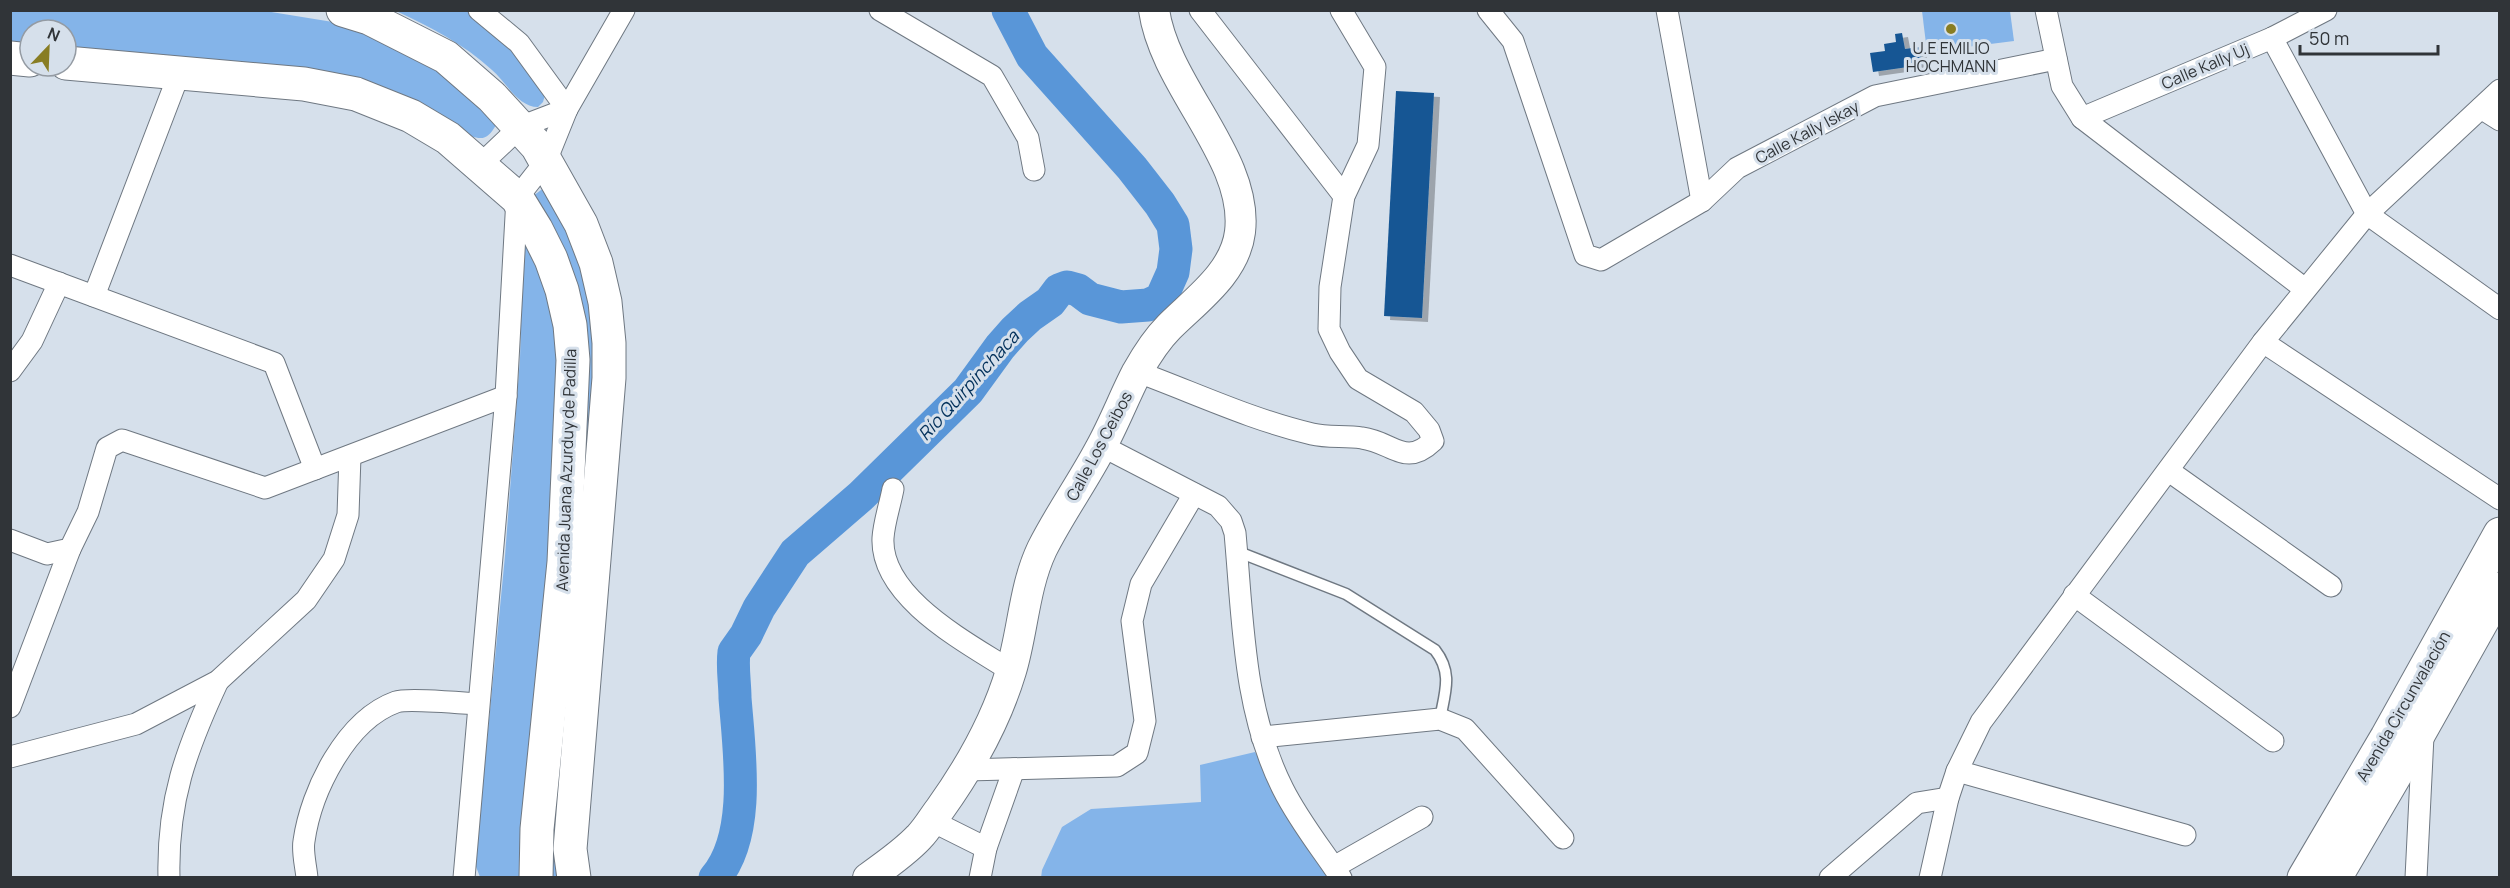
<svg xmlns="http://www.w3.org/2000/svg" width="2510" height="888" viewBox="0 0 2510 888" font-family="Manrope,sans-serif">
  <defs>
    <filter id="shadow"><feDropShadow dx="6" dy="4" stdDeviation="0" flood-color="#0004"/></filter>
  </defs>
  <rect width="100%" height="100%" fill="#d6e0eb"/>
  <g fill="#84b4e9">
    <path d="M259,10L339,23L386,39L472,92L496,125C489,137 484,141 471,136L426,106L66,49V30H30V46L11,44L10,11Z"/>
    <path d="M396,11H472L498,32L545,95L543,102L538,107C518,107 506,82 492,70C464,44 430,27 396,11Z"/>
    <path d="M1922,11H2010L2014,41L1927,52Z"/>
    <path d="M549,184L571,224L599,339L560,878L549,877L584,369L529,199Z"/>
    <path d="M519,224L533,250L563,352L548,600L523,877H480L475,864L505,556L520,358L522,294Z"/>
    <path d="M1255,752L1274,787L1330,878H1041L1042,870L1062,827L1091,809L1201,802L1200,765Z"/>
  </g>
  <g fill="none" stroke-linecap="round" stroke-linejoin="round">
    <path stroke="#5996d8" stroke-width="33" d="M715,878C752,835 739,750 735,698C735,683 732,667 734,652L746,635L759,608L795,553L861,496L968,391L1000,347L1015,330L1030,316L1050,302L1059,290L1067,287L1078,290L1090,299L1121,307L1148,305L1161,299L1173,272L1176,249L1173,225L1160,204L1132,168L1032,56L1008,10"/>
  </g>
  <g fill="#185794" filter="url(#shadow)">
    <path d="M1902,33L1905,49L1920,47L1922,65L1873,72L1870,53L1885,51L1884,44L1896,42L1895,34Z"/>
    <path d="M1396,91L1434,93L1422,318L1384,316Z"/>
  </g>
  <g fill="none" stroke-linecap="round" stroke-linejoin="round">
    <defs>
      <path id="lane" d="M1236,551L1346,594L1435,650C1453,673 1445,692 1440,719"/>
      <g id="street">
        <path d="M479,10L519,43L567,109"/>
        <path d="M880,10L992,76L1028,138L1034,170"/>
        <path d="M1200,10L1344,196"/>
        <path d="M1488,10L1513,41L1585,255L1601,260L1702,201L1737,168L1875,96L2056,59"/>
        <path d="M1667,10L1702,201"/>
        <path d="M2046,10L2062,86L2082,118L2305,289"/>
        <path d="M2272,38L2367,214L2500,309"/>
        <path d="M2481,108L2500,120"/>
        <path d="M2082,118L2272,38L2326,10"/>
        <path d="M480,165L520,127L567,109"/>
        <path d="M10,265L274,363L315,469"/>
        <path d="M94,296L179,74"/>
        <path d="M2263,342L2500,499"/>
        <path d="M10,371L32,341L59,283"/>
        <path d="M1138,372C1195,393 1252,420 1312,434C1328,438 1346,435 1362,438C1393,442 1405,468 1433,441L1429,430L1414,412L1358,379L1340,352L1329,329L1330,287L1344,196L1368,145L1375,67L1341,10"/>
        <path d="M1102,446L1218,506L1231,521L1235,533C1243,620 1243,710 1283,789C1299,821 1321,848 1341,878"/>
        <path d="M2169,471L2331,586"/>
        <path d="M893,489C890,505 884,522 883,538C880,598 968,643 1011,671"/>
        <path d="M10,540L47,554L70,549L88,512L107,448L122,440L265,488L506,396"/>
        <path d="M2074,595L2273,741"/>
        <path d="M10,707L70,549"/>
        <path d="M1262,737L1440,719L1465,729L1563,838"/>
        <path d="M10,757L136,724L218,681L306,600L334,559L348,515L350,456"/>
        <path d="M966,770L1117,766L1137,753L1145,721L1132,621L1141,584L1194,494"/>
        <path d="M1957,771L2185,835"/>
        <path d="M932,821L986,848"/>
        <path d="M1334,867L1422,817"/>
        <path d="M169,878C167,801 186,750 218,681"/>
        <path d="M307,878C306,866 302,852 304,841C311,791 346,720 396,702C407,698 462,703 478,704"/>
        <path d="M464,878L506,396L517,198L546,161L567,109L624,10"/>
        <path d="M980,878L986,848L1014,769"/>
        <path d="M1830,878L1917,803L1948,798"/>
        <path d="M1930,878L1948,798L1957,771L1981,722L2263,342L2367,214L2500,90"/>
        <path d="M2416,878L2423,736"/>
      </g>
      <path id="secondary" d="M868,878C885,866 905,852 919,837C927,829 933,818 940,809C970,767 996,721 1011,671C1023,631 1024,587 1042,549C1059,515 1082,483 1100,449C1114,424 1124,397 1137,372C1146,356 1156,340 1169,327C1196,300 1235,273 1240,232C1249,158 1165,87 1154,10"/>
      <g id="highway">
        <path d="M343,10L369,18L446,57L492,97L537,146L581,224L596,263L605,302L609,343V378L570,849L574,878"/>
        <path d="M10,58L30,60"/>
        <path d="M66,63L304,84L356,94L411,116L448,138L517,198L536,229L551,259L562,290L570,325L573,360L564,562L537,829L536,878"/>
        <path d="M2304,878L2387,737L2500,534"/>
        <path d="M2335,878L2408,753L2500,589"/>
      </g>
    </defs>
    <use href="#lane" stroke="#6f7882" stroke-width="13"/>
    <use href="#street" stroke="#6f7882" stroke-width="23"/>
    <use href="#secondary" stroke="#6f7882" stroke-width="32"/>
    <use href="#highway" stroke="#6f7882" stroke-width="35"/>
    <use href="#lane" stroke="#fff" stroke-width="10"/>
    <use href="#street" stroke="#fff" stroke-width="21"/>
    <use href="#secondary" stroke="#fff" stroke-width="30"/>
    <use href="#highway" stroke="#fff" stroke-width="33"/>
  </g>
  <circle fill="#887d23" stroke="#d6e0eb" stroke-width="2" cx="1951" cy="29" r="6"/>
  <g text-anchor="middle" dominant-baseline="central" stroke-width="6" stroke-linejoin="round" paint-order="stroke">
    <g font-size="16" fill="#303438" stroke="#d6e0eb">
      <text x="1951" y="48">U.E EMILIO<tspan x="1951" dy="18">HOCHMANN</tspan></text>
    </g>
    <g font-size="16" fill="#303438" stroke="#d6e0eb">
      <text transform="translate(2205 66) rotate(-23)">Calle Kally Uj</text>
      <text transform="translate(1807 132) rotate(-28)">Calle Kally Iskay</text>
      <text transform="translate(1099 446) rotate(-62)">Calle Los Ceibos</text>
      <text transform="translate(566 470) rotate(-88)">Avenida Juana Azurduy de Padilla</text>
      <text transform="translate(2403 706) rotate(-60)">Avenida Circunvalación</text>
    </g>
    <g font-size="18" font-style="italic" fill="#02305a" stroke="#d6e0eb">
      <text transform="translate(968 385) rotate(-48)">Río Quirpinchaca</text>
    </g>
  </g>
  <rect width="2510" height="888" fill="none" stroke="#303438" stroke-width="24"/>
  <g transform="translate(48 48) rotate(23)"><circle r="28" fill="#d6e0eb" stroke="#949ba3" stroke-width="1.5"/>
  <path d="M0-4.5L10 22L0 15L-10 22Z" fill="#887d23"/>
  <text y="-9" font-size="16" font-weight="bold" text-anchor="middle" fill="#303438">N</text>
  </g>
  <path d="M2300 45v9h138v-9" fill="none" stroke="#303438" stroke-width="3"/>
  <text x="2309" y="45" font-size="18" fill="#303438" stroke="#d6e0eb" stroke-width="4.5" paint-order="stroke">50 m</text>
</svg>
